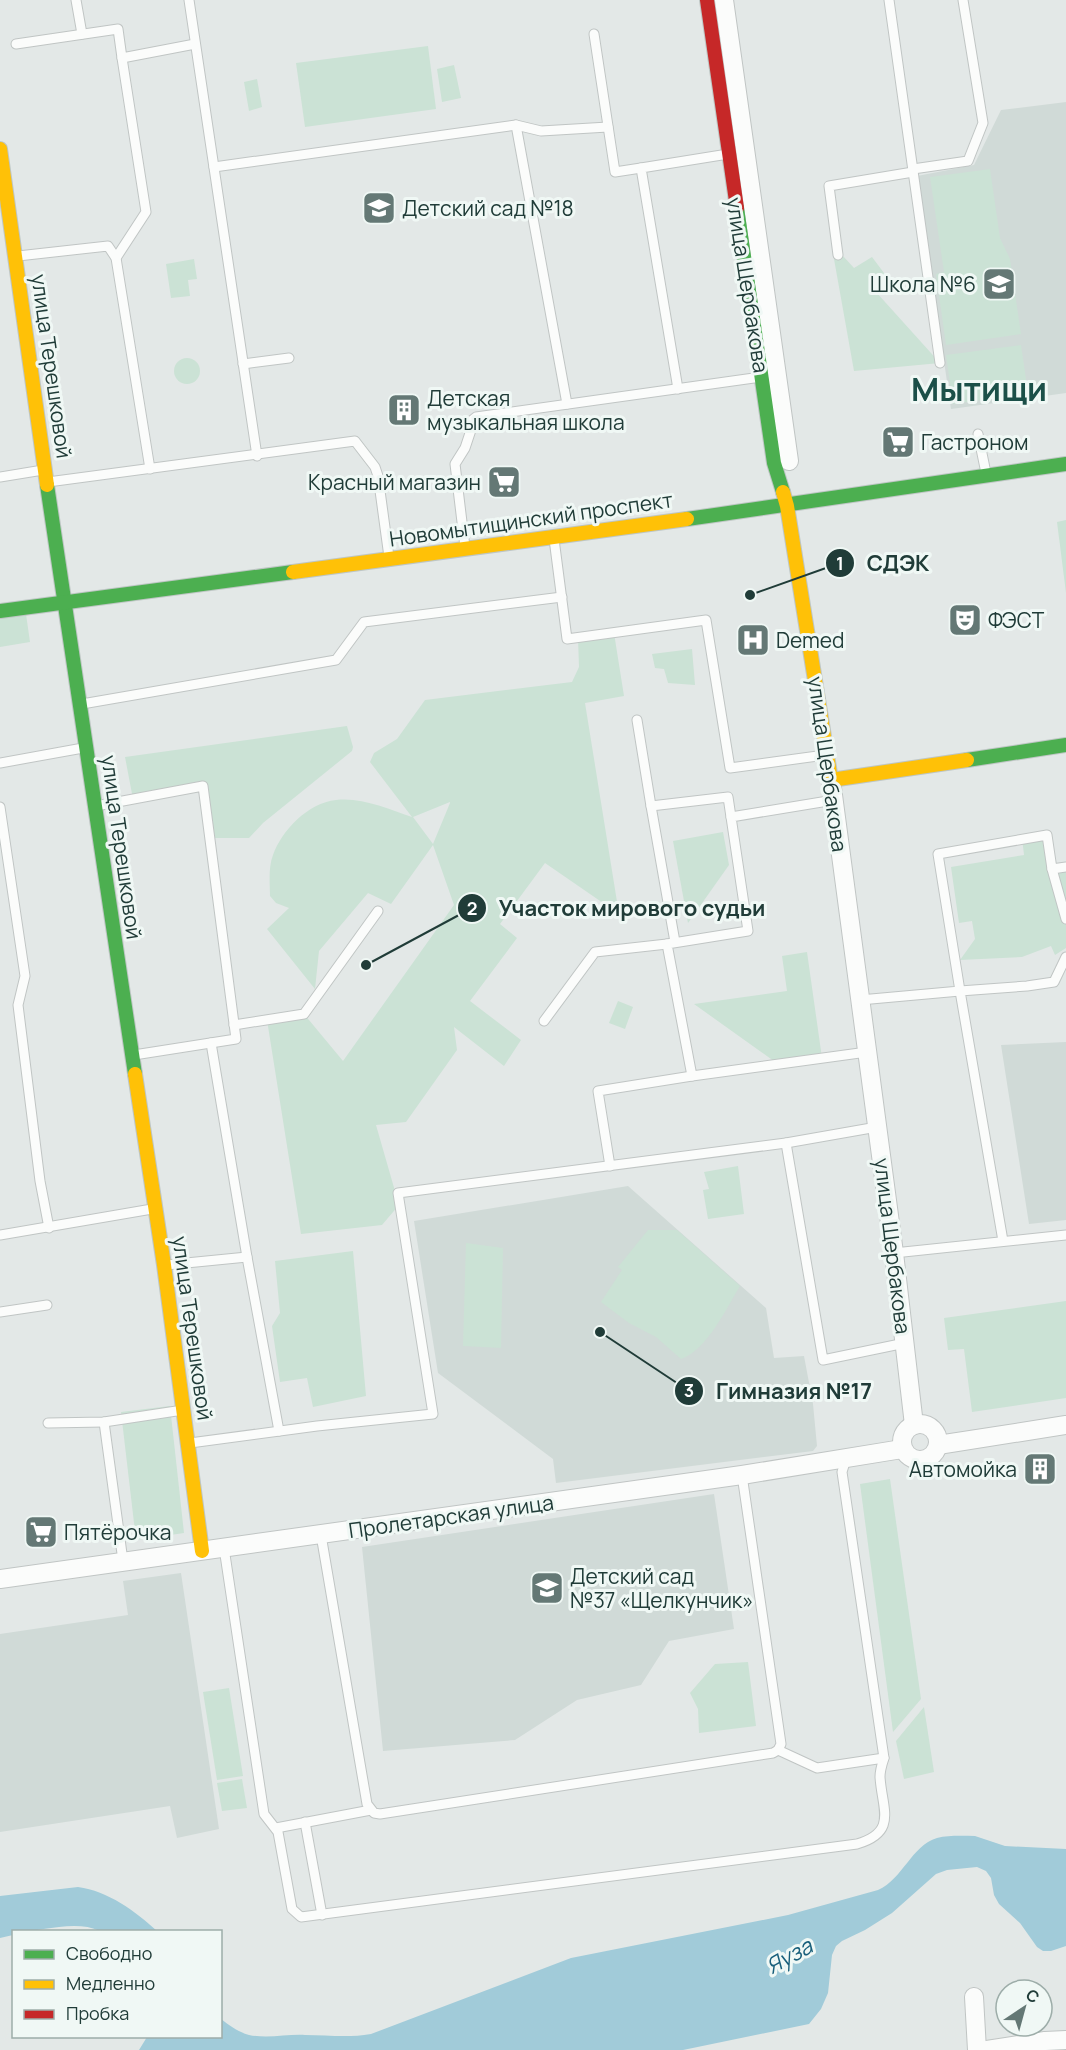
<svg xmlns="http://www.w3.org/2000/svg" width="1066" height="2050" viewBox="0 0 1066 2050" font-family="Manrope,sans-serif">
  <rect width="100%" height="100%" fill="#e3e8e7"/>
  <g fill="#d0dad7">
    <path d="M1066,102V393L951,409L917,176L974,165L1001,110Z"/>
    <path d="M1066,1042V1220L1029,1224L1001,1045Z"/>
    <path d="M628,1186L766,1308L774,1358L804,1356L813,1404L817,1446L813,1451L556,1483L553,1459L438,1373L414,1221Z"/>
    <path d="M714,1494L734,1629L669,1641L641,1685L577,1700L515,1740L383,1751L362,1547Z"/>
    <path d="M181,1573L219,1829L177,1838L170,1806L0,1832V1634L128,1615L123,1581Z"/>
  </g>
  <g fill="#cbe2d5" fill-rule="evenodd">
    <path d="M428,46L436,109L305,127L296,63Z"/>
    <path d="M454,65L461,98L442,102L437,69Z"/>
    <path d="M257,79L262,107L249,111L244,82Z"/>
    <path d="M990,169L1000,238L1010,259L1021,334L946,345L936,274L944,272L930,177Z"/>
    <path d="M843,256L854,268L872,257L890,281L876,292L940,363L854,371L834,259Z"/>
    <path d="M194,259L197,279L188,280L190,296L171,298L166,264Z"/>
    <path d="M1021,345L1028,393L953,404L946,355Z"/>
    <circle cx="187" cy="371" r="13"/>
    <path d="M1066,520V593L1057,522Z"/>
    <path d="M26,614L30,642L0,647V617Z"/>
    <path d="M614,633L624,696L585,703L619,914L545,863L500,924L517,938L470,1001L521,1040L504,1066L454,1027L457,1050L406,1122L376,1125L399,1205L382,1225L301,1234L267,1020L304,1014L343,1061L454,905L433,845L391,904L368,893L319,951L315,989L267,929L289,908L276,903L270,896C270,884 268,868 273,855C282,830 308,803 336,800C362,797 388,809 412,817L370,762L374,753L397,739L425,700L572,682L579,667L578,638ZM450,802V803L433,844L413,817Z"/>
    <path d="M692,649L695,685L668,683L664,669L655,668L652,654Z"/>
    <path d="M347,726L353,747L352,751L263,823L249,838H210L203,786L133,799L125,757Z"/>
    <path d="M723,832L729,865L688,923L673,841Z"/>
    <path d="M1047,835L1052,869L1066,867V948L1055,955L1051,946L1022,957L960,960L975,939L972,921L959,923L951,867L1024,855L1022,838Z"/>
    <path d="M807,952L822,1058L778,1064L694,1004L787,991L782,956Z"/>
    <path d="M618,1001L633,1007L625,1029L609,1023Z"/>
    <path d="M738,1166L744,1214L708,1219L703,1190L709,1189L704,1172Z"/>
    <path d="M648,1230H677L740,1286C726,1309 707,1350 681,1359L656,1337L629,1323L601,1302L622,1270L618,1267Z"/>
    <path d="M466,1243L503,1248L501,1348L463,1346Z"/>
    <path d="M353,1251L366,1396L313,1407L307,1378L280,1382L272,1326L280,1313L275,1261Z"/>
    <path d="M1066,1301V1398L972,1412L964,1349L948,1350L944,1318Z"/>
    <path d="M170,1406L184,1533L136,1540L121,1412Z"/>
    <path d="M890,1479L921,1699L893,1732L860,1484Z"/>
    <path d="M748,1662L756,1726L699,1733L698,1709L690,1693L715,1664Z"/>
    <path d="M229,1688L243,1776L217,1780L203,1692Z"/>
    <path d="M924,1707L934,1772L904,1779L896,1741Z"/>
    <path d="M242,1779L247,1808L222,1811L217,1783Z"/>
  </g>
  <g fill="#a1cbd9">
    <path d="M975,1836L1005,1846L1066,1849V1946L1051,1951H1043L1037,1947L1020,1923L999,1904L994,1895L991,1878L986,1871L977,1867L947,1870L936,1874L892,1913L865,1930L842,1941L836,1946L832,1955L828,1993L821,2009L809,2024L683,2050H139L147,2037L220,2036L221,2019C229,2025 238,2032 249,2035C268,2039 287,2034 305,2035C328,2035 348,2038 371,2034L571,1958L788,1915L878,1890C903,1879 911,1846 937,1838C949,1835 963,1836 975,1836Z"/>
    <path d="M78,1887C108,1891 135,1911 157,1931H100C75,1919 41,1932 14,1932L13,1935L0,1938V1896Z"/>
  </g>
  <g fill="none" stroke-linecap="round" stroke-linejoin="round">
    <defs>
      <g id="lane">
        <path d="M76,0L82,34"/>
        <path d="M189,0L257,456"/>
        <path d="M889,0L940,363"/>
        <path d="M594,34L615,172L641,168"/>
        <path d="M16,44L118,29L122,58L195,44"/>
        <path d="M516,125L567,404"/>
        <path d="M214,167L516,125L541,131L608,127"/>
        <path d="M913,169L968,161L983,123L963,0"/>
        <path d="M838,255L829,186L913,172"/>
        <path d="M18,256L108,246L116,258L150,469"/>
        <path d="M116,258L146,212L122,58"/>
        <path d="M243,364L289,358"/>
        <path d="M678,389L641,168L728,154"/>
        <path d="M978,434L986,473"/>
        <path d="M0,477L43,470"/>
        <path d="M48,482L355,441L375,467L378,476L389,557"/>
        <path d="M554,539L567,639L706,620L730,768L825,755"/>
        <path d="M465,547L455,464L465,448L471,430V421L476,417L761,377"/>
        <path d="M82,704L336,660L364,622L562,597"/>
        <path d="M637,720L651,806"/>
        <path d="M0,763L83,748"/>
        <path d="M834,800L731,817L748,931L667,944L692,1076L867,1052"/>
        <path d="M96,806L203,786L236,1039L134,1055"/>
        <path d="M0,807L25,976L18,1005L40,1181L49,1228"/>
        <path d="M1052,869L1066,919"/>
        <path d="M675,942L651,806L728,797L731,817"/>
        <path d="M860,1000L960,991L938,854L1047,835L1052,869L1066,867"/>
        <path d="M544,1021L595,952L667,944"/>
        <path d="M234,1025L304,1014L378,911"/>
        <path d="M211,1043L247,1257L279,1431"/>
        <path d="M786,1143L823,1360L905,1343"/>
        <path d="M610,1166L598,1091L692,1076"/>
        <path d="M0,1235L152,1209"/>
        <path d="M1003,1241L960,991L1027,986L1054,982L1066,957"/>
        <path d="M894,1253L1066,1235"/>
        <path d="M166,1265L247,1257"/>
        <path d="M0,1312L47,1305"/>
        <path d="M104,1422L123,1561"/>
        <path d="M48,1423L104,1422L183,1410"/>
        <path d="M190,1443L317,1426L433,1414L398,1193L786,1143L877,1127"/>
        <path d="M321,1535L367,1804L374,1813L380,1814L773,1753L778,1750L781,1744L742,1475"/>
        <path d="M224,1548L264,1814L278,1832L292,1909L301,1917L857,1844C898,1832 882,1809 880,1777C880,1770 882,1764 884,1758L842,1472L846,1459"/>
        <path d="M778,1750L817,1768L884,1758"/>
        <path d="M305,1822L322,1915"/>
        <path d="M276,1828L371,1810"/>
      </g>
      <g id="street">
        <path d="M724,0L789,461"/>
        <path d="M831,780L894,1253L914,1425"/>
        <circle cx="920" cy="1442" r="18"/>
        <path d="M938,1445L1066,1425"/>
        <path d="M0,1579L742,1475L902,1449"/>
        <path d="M974,1997L977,2050"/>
        <path d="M987,2050L1045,2041L1066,2040"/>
      </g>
      <g id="fast">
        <path d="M737,208L774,463L783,492"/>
        <path d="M47,485L135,1074"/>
        <path d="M687,519L1066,464"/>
        <path d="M0,611L293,572"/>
        <path d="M967,760L1066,745"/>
      </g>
      <g id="slow">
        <path d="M0,149L47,485"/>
        <path d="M783,492L787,506L831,780L967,760"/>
        <path d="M293,572L687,519"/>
        <path d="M135,1074L164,1265L202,1551"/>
      </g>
      <path id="jam" d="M707,0L737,208"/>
    </defs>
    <use href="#lane" stroke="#c0c5c4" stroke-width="11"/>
    <use href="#street" stroke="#c0c5c4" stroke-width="20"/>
    <use href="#fast" stroke="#bec6c4" stroke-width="16"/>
    <use href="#slow" stroke="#bec6c4" stroke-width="16"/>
    <use href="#jam" stroke="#bec6c4" stroke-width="16"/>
    <use href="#lane" stroke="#fbfcfb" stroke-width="9"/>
    <use href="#street" stroke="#fbfcfb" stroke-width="18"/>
    <use href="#fast" stroke="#4caf50" stroke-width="14"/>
    <use href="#slow" stroke="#ffc107" stroke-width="14"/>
    <use href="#jam" stroke="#c62828" stroke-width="14"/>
  </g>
  <defs>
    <symbol id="school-square" viewBox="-11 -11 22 22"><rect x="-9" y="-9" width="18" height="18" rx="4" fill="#647875" stroke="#f0f8f5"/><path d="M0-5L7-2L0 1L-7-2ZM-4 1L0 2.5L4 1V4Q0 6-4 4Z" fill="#fff"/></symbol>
    <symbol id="building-square" viewBox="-11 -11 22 22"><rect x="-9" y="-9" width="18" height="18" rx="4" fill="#647875" stroke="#f0f8f5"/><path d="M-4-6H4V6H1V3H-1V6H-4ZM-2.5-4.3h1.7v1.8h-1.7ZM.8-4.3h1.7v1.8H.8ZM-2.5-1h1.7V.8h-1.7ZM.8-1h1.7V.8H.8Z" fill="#fff"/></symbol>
    <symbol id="supermarket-square" viewBox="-11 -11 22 22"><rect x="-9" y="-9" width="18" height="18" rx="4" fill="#647875" stroke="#f0f8f5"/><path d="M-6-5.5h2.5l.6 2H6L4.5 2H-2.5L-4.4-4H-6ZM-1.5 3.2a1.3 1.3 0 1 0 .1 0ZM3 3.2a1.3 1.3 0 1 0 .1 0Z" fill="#fff"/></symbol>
    <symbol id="theatre-square" viewBox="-11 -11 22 22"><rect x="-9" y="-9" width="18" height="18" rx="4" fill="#647875" stroke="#f0f8f5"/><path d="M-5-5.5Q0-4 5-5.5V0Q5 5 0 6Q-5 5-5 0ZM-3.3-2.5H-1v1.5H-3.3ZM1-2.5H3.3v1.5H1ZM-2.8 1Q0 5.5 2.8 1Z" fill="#fff"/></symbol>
    <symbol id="hospital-square" viewBox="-11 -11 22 22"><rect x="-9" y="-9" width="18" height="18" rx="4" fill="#647875" stroke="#f0f8f5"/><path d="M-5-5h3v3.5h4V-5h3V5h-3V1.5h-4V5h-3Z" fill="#fff"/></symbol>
  </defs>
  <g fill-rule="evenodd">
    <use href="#school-square" x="360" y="189" width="38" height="38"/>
    <use href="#school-square" x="980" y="265" width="38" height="38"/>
    <use href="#building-square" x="385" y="391" width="38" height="38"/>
    <use href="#supermarket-square" x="879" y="423" width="38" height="38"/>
    <use href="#supermarket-square" x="485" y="463" width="38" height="38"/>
    <use href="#theatre-square" x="946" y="601" width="38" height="38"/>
    <use href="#hospital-square" x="734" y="621" width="38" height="38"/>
    <use href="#building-square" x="1021" y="1450" width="38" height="38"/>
    <use href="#supermarket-square" x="22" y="1513" width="38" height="38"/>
    <use href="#school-square" x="528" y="1569" width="38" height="38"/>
  </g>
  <g text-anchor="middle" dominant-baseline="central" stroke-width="6" stroke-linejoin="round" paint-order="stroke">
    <g font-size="21" fill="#203c38" stroke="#f0f8f5" text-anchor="start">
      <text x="402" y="208">Детский сад №18</text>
      <text x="976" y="284" text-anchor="end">Школа №6</text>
      <text x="427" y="398">Детская<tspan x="427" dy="24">музыкальная школа</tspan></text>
      <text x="921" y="442">Гастроном</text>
      <text x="481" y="482" text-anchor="end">Красный магазин</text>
      <text x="988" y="620">ФЭСТ</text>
      <text x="776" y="640">Demed</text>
      <text x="1017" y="1469" text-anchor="end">Автомойка</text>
      <text x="64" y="1532">Пятёрочка</text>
      <text x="570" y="1576">Детский сад<tspan x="570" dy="24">№37 «Щелкунчик»</tspan></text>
    </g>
    <g font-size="21" fill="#203c38" stroke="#f0f8f5">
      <text transform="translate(748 285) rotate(81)">улица Щербакова</text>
      <text transform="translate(52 366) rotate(82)">улица Терешковой</text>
      <text transform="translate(531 519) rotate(-8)">Новомытищинский проспект</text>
      <text transform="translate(828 764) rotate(82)">улица Щербакова</text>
      <text transform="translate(122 847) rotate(82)">улица Терешковой</text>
      <text transform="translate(893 1246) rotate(83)">улица Щербакова</text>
      <text transform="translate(193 1328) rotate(82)">улица Терешковой</text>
      <text transform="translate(451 1516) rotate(-8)">Пролетарская улица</text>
    </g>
    <g font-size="22" font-style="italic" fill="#185f7b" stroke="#f0f8f5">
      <text transform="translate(789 1956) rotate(-29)">Яуза</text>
    </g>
    <g font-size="33" font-weight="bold" fill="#1b4f48" stroke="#f0f8f5">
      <text x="979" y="388">Мытищи</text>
    </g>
  </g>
  <path fill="none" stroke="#203c38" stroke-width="2" d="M750 595L840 563M366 965L472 908M600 1332L689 1391"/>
  <g fill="#203c38" stroke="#f0f8f5" stroke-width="2">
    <circle cx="750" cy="595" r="6"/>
    <circle cx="366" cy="965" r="6"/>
    <circle cx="600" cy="1332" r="6"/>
    <circle cx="840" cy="563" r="15"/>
    <circle cx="472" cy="908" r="15"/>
    <circle cx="689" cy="1391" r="15"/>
  </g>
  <g font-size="18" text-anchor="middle" font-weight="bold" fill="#fff">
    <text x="840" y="570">1</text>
    <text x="472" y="915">2</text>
    <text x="689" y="1397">3</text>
  </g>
  <g font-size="22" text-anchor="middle" font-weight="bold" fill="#203c38" stroke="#f0f8f5" stroke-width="6" stroke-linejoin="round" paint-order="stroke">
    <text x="898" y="571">СДЭК</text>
    <text x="632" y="916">Участок мирового судьи</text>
    <text x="794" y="1399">Гимназия №17</text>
  </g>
  <rect x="12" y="1930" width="210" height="108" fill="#f0f8f5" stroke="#9dada9" stroke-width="1.5"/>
  <rect x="24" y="1950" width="30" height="9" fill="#4caf50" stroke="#9dada9" stroke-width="1.5"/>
  <text x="66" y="1960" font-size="18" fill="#203c38">Свободно</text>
  <rect x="24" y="1980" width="30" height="9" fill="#ffc107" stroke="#9dada9" stroke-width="1.5"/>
  <text x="66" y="1990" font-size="18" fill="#203c38">Медленно</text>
  <rect x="24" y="2010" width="30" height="9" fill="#c62828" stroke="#9dada9" stroke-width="1.5"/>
  <text x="66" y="2020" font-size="18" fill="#203c38">Пробка</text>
  <g transform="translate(1024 2008) rotate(36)"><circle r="28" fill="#f0f8f5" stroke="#9dada9" stroke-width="1.5"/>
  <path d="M0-4.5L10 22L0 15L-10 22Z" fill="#647875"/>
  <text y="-9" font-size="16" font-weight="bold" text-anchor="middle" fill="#203c38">С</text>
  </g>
</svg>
